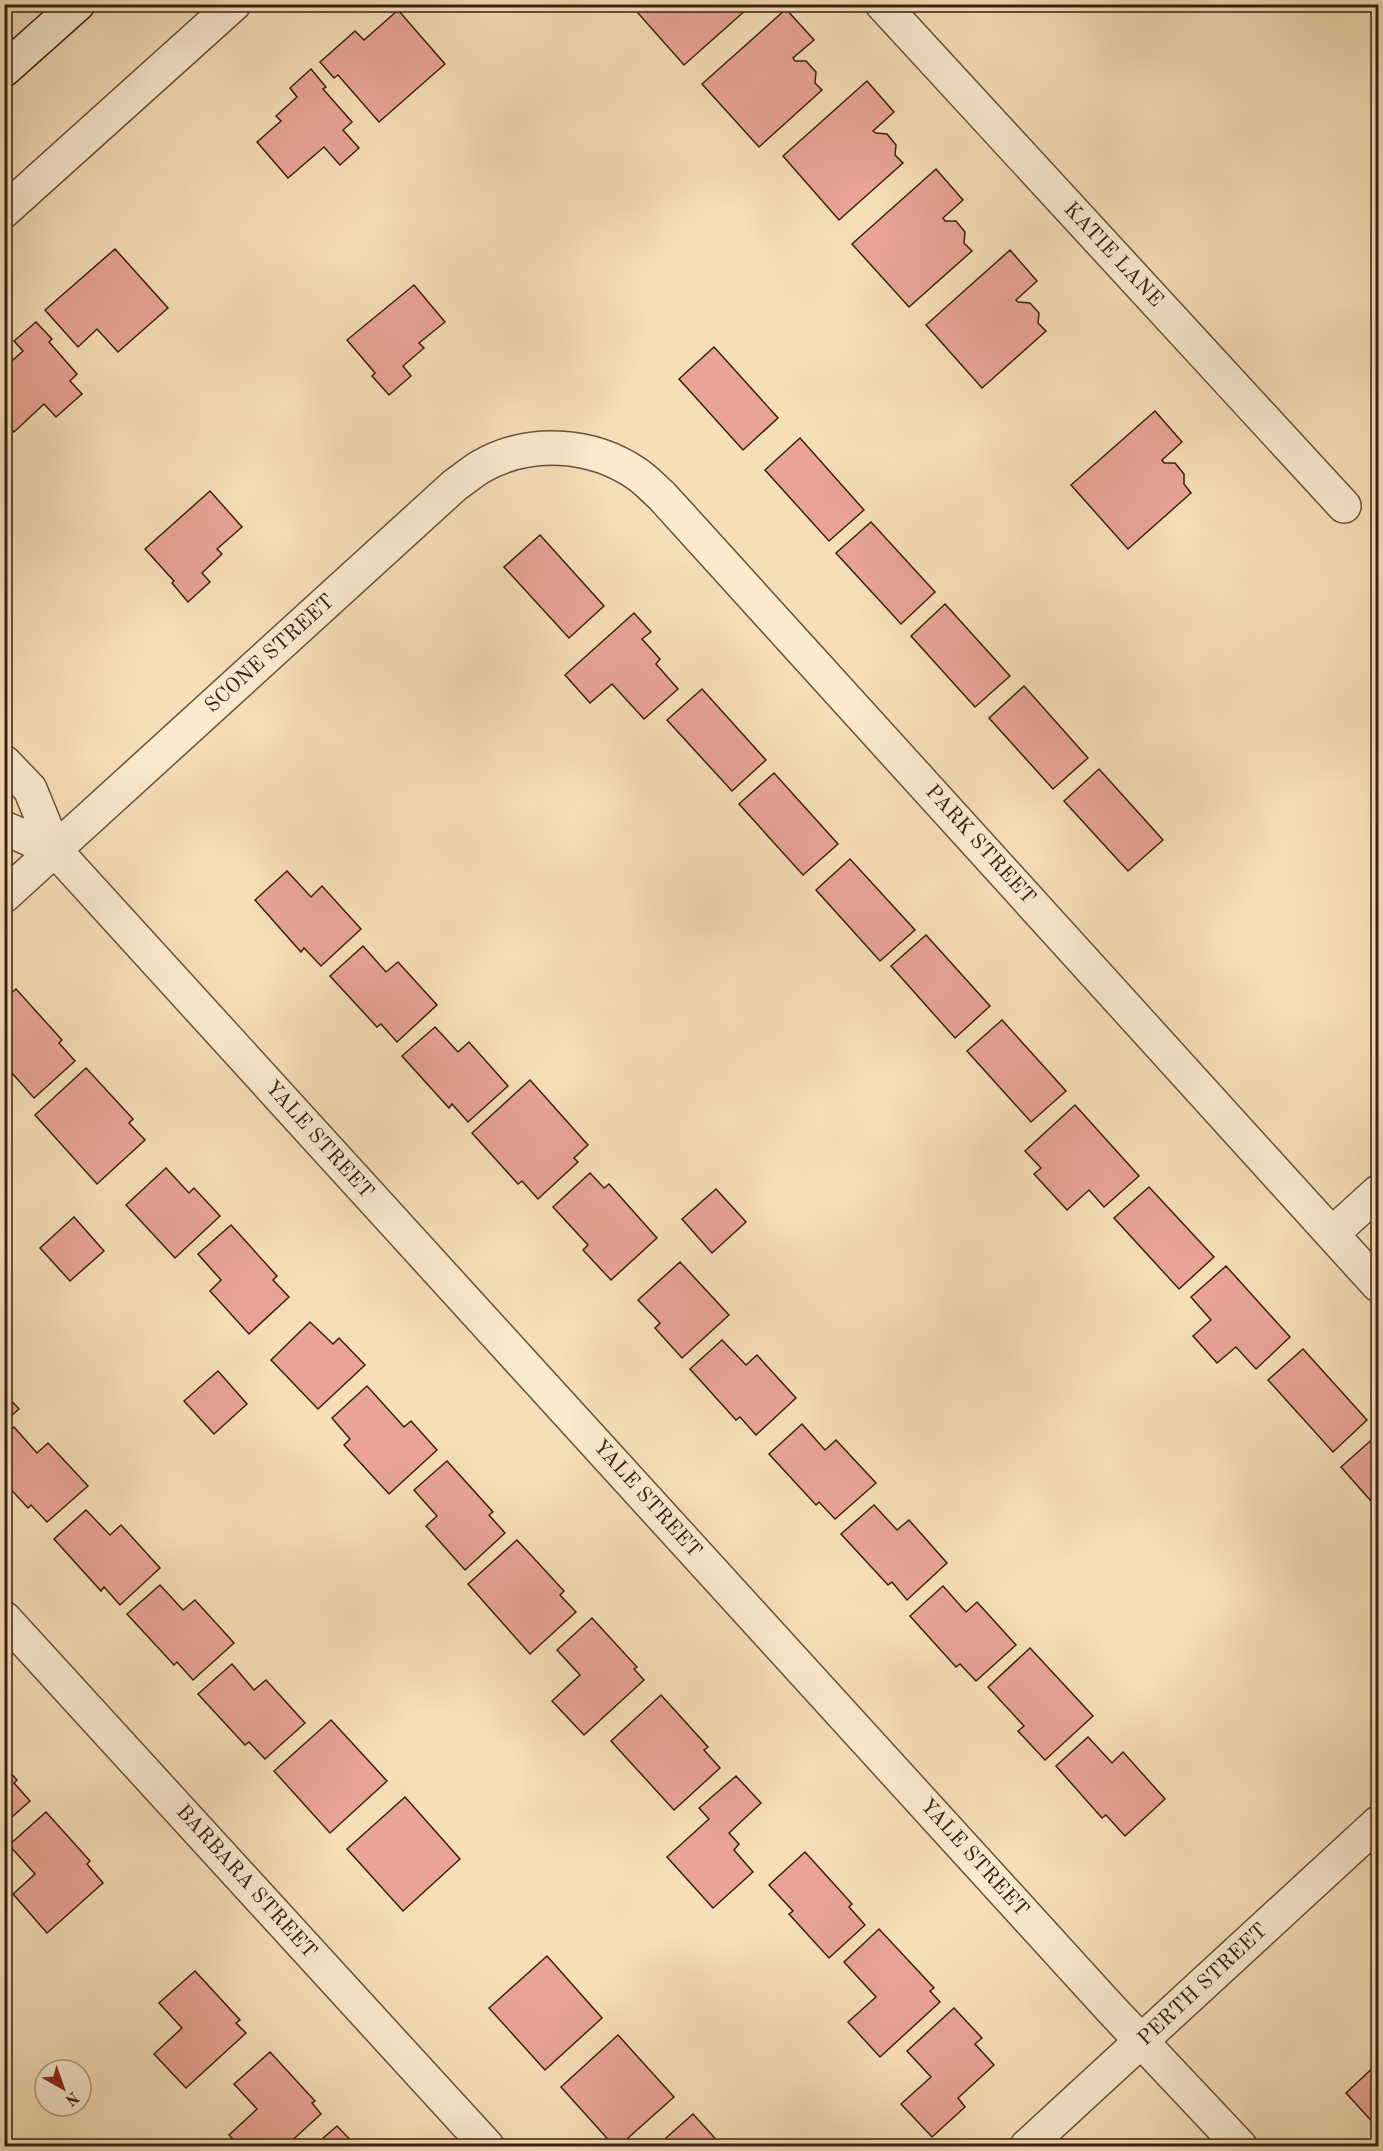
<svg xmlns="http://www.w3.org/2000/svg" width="1383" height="2151" viewBox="0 0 1383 2151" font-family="'Old Standard TT',serif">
  <rect width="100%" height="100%" fill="#f6deb7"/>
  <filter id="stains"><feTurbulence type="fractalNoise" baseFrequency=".00333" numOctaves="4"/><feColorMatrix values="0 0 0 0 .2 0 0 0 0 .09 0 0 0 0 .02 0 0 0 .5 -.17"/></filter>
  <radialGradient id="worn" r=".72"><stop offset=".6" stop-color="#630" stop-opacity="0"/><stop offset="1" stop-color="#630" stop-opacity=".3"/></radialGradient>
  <g fill="#e9a495" stroke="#392112" stroke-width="1.5">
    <path d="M630,4H743L747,9L684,65Z"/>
    <path d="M786,9L814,40L793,58L795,61H806L816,72L815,83L822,90L759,147L702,84Z"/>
    <path d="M398,10L445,64L379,122L338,75L334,78L320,62L355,31L364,40Z"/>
    <path d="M311,69L326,87L323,89L352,122L343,130L359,148L340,165L324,147L288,178L257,142L281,121L276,116L297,97L290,88Z"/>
    <path d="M867,81L894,112L873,131L876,133L887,134L896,145L895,155L903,163L839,220L783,156Z"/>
    <path d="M936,169L963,200L943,218L945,221H956L965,232L964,243L972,251L909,307L852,244Z"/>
    <path d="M115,249L168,308L118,352L97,329L78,347L45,310Z"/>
    <path d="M1010,250L1037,281L1016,300L1018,302L1030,303L1039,313L1038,323L1046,331L982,388L926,325Z"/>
    <path d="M414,285L445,322L419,343L424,348L403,366L411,376L389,395L372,376L375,373L347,340Z"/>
    <path d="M36,322L52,339L49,342L77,374L70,381L82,394L56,417L44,404L14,432L4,422V377L8,374L4,368L23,351L14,341Z"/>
    <path d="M714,347L778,418L743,450L679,379Z"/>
    <path d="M1155,411L1182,442L1162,460L1164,463H1175L1184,474V484L1191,493L1128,549L1071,485Z"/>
    <path d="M800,438L864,510L829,541L765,470Z"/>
    <path d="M210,491L242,527L217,549L222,554L202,573L210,582L188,602L172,583L174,581L145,549Z"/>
    <path d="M871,522L935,592L901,624L836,553Z"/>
    <path d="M540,535L604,606L569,638L504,567Z"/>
    <path d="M945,604L1010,676L975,707L911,636Z"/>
    <path d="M634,613L651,632L642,639L660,659L656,664L678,689L644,719L612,684L590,703L565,675Z"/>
    <path d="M1024,686L1088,758L1053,789L989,718Z"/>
    <path d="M702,689L766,760L732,791L667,720Z"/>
    <path d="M1099,769L1163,840L1128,871L1064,801Z"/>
    <path d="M774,773L838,844L803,875L739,804Z"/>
    <path d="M850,859L915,930L880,961L816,890Z"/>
    <path d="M287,871L311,897L322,886L361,929L321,966L304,948L301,952L255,900Z"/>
    <path d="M926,935L990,1006L955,1038L891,966Z"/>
    <path d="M363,946L386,972L398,962L437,1005L397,1042L381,1024L377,1027L330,976Z"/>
    <path d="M16,989L62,1040L59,1043L75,1061L34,1098L4,1064V1046L6,1044L4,1042V999Z"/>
    <path d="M1002,1020L1066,1091L1031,1122L967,1051Z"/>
    <path d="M435,1027L458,1052L469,1042L508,1086L468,1122L452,1104L449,1108L402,1056Z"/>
    <path d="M86,1068L133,1119L129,1123L145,1140L97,1184L35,1115Z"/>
    <path d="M530,1080L588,1145L574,1158L578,1162L538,1199L522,1181L518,1184L472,1133Z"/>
    <path d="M1075,1105L1139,1176L1104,1207L1089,1190L1067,1210L1034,1174L1041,1168L1025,1151Z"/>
    <path d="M166,1168L189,1193L194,1188L220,1216L175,1258L126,1205Z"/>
    <path d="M590,1173L604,1188L609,1184L657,1238L611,1280L583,1250L588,1245L553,1207Z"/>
    <path d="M1149,1187L1214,1257L1179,1289L1114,1218Z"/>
    <path d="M716,1189L746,1222L712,1253L682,1219Z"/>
    <path d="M74,1217L104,1251L70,1281L40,1248Z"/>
    <path d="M231,1225L277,1276L273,1280L289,1297L249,1334L210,1291L221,1280L198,1254Z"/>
    <path d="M680,1262L729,1315L682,1358L655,1328L660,1323L638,1300Z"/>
    <path d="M1226,1266L1290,1337L1256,1369L1236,1347L1217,1363L1193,1336L1211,1320L1191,1297Z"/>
    <path d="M310,1322L333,1344L339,1338L365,1365L318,1409L271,1360Z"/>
    <path d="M722,1340L746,1365L757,1355L796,1398L756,1435L740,1417L736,1420L690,1369Z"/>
    <path d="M1303,1349L1367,1420L1333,1452L1268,1380Z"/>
    <path d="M218,1371L247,1404L214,1434L184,1401Z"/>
    <path d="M367,1386L404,1427L411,1421L437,1450L389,1494L344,1445L350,1439L332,1418Z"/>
    <path d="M4,1393L19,1409L4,1422Z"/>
    <path d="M802,1424L825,1450L836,1440L876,1483L835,1519L819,1502L816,1505L769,1454Z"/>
    <path d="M14,1427L37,1453L48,1443L88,1486L47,1522L31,1505L28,1508L4,1482V1436Z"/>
    <path d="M1376,1436L1378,1438V1509L1341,1467Z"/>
    <path d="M447,1461L493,1512L489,1515L505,1533L465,1570L426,1526L437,1516L414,1490Z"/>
    <path d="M874,1505L897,1530L909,1520L947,1563L907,1600L892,1582L888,1585L841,1534Z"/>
    <path d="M86,1510L110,1535L121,1525L160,1568L120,1605L104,1587L101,1591L54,1539Z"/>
    <path d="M517,1540L564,1591L560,1595L576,1612L530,1654L468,1584Z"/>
    <path d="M160,1585L183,1610L195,1600L234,1643L193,1680L177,1662L174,1665L127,1614Z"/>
    <path d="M943,1586L966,1612L977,1602L1016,1645L976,1681L960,1664L956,1667L910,1616Z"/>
    <path d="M592,1618L637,1667L634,1669L644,1680L584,1735L552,1701L580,1675L557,1650Z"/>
    <path d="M1030,1648L1093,1716L1045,1760L1018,1731L1024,1726L988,1687Z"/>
    <path d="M232,1664L254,1690L266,1680L305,1723L265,1759L249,1742L245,1745L198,1694Z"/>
    <path d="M661,1695L708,1747L704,1750L720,1768L674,1810L611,1741Z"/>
    <path d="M331,1720L387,1781L330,1833L274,1771Z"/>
    <path d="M1088,1737L1112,1763L1123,1752L1165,1799L1125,1836L1106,1815L1102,1818L1056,1766Z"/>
    <path d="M4,1766L17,1780L14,1783L30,1801L4,1824Z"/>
    <path d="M736,1776L761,1803L729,1833L739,1844L734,1850L753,1872L713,1908L667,1857L709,1819L699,1808Z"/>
    <path d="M405,1797L460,1859L403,1911L347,1849Z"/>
    <path d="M46,1812L90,1861L87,1864L103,1883L47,1933L13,1894L35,1874L9,1845Z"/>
    <path d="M805,1852L852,1904L849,1907L865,1925L829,1958L789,1914L793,1911L769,1885Z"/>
    <path d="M879,1929L934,1988L930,1991L940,2002L880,2057L848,2022L876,1997L844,1962Z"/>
    <path d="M547,1956L602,2018L545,2070L489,2008Z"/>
    <path d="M195,1971L240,2020L236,2023L246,2033L186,2088L154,2054L182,2028L159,2003Z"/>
    <path d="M954,2008L982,2038L975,2044L994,2065L958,2098L965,2107L932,2137L901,2104L931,2077L907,2051Z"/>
    <path d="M618,2035L674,2097L619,2146H614L561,2087Z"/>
    <path d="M270,2052L315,2101L312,2103L321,2114L286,2146H240L229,2135L257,2109L234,2084Z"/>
    <path d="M1378,2063V2128L1346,2093Z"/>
    <path d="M693,2114L722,2146H657Z"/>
    <path d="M337,2126L356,2146H314Z"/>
  </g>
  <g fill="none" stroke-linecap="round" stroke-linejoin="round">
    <defs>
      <g id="street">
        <path d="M882,4L1344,506"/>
        <path d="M4,211L234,4"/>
        <path d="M4,762L30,789L55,850L1110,2008L1240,2146"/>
        <path d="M4,828L55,850"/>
        <path d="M4,896L455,485C464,479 473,471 482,466C530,439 592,443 637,474C646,480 654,489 662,496L1378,1285"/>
        <path d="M1333,1233L1378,1192"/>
        <path d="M4,1618L487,2146"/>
        <path d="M1027,2146L1378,1823"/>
      </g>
      <path id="secondary" d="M4,70L78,4"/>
    </defs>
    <use href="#street" stroke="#68503b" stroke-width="36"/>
    <use href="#secondary" stroke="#392112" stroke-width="36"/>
    <use href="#street" stroke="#f9ead0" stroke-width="33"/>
    <use href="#secondary" stroke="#f9ead0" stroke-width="33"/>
  </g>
  <g text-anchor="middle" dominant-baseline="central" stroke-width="4.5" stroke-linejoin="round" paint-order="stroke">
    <g font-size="21" fill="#392112" stroke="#f9ead0">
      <text transform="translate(1113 255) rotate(47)">KATIE LANE</text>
      <text transform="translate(270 654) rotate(-42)">SCONE STREET</text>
      <text transform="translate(980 845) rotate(48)">PARK STREET</text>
      <text transform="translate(319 1140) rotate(48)">YALE STREET</text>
      <text transform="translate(647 1499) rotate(48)">YALE STREET</text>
      <text transform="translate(974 1858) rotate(48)">YALE STREET</text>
      <text transform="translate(246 1882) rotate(48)">BARBARA STREET</text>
      <text transform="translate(1203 1985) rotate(-43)">PERTH STREET</text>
    </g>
  </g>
  <rect width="1383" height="2151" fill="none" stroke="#f6deb7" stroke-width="24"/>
  <rect x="6" y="6" width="1371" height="2139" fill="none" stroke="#392112" stroke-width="3"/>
  <rect x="12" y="12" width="1359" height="2127" fill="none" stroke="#392112" stroke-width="1.5"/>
  <g transform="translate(63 2088) rotate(140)"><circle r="28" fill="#f9ead0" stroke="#ac9a84" stroke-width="1.5"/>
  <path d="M0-4.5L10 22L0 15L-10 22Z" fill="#8f2418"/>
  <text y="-9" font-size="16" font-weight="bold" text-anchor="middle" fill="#392112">N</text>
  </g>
  <rect width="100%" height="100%" filter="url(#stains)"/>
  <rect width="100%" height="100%" fill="url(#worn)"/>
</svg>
